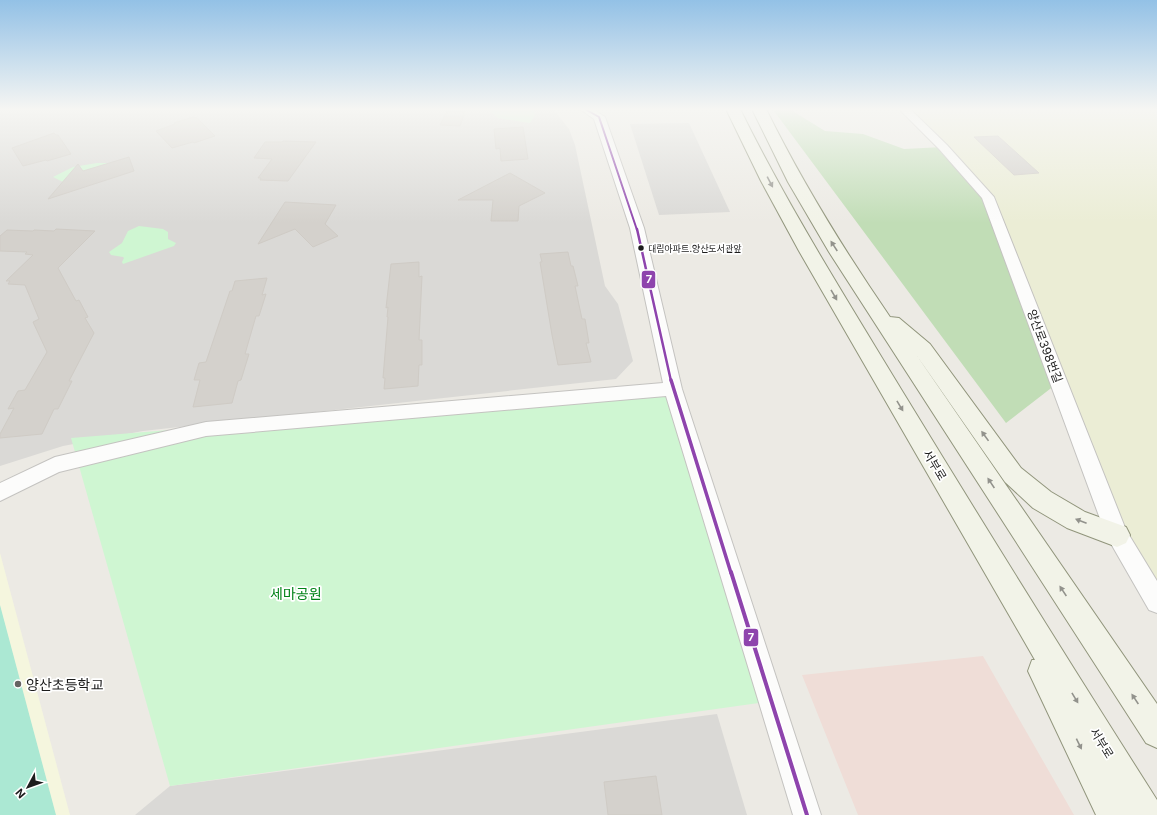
<svg xmlns="http://www.w3.org/2000/svg" width="1157" height="815" viewBox="0 0 1157 815" font-family="Inter,'Noto Sans KR',sans-serif">
  <rect width="100%" height="100%" fill="#eceae4"/>
  <g fill="#dad9d6">
    <path d="M0,109H553L569,129L575,145L605,286L618,304L633,361L616,379L143,431L63,446L0,466Z"/>
    <path d="M689,123L730,212L659,215L630,124Z"/>
    <path d="M717,714L747,815H135L170,786Z"/>
  </g>
  <path fill="#efddd7" d="M983,656L1074,815H858L802,675Z"/>
  <path fill="#f5f6de" d="M0,553L70,815H0Z"/>
  <path fill="#ebedd5" d="M904,109H1157V602L1117,535L988,197Z"/>
  <path fill="#c1ddb6" d="M791,110L825,131L863,134L904,149L943,147L988,197L1059,382L1006,423L774,111Z"/>
  <g fill="#cff6d2">
    <path d="M491,109H534L535,115L530,123L498,118L490,111Z"/>
    <path d="M97,163H112L84,171L63,182L53,177L73,167Z"/>
    <path d="M139,226L163,229L168,232V239L176,243L174,246L123,264L122,262L124,258L123,257L111,255L109,252L122,243L128,231Z"/>
    <path d="M673,389L772,701L170,786L71,438Z"/>
  </g>
  <path fill="#abe8d3" d="M0,605L56,815H0Z"/>
  <g fill="#d4d1cc" stroke="#cfcbc5">
    <path d="M448,109H466L460,126L440,125Z"/>
    <path d="M193,117L197,118L215,136L194,143L193,142L172,148L156,131L175,124L174,123Z"/>
    <path d="M523,127L528,159L501,161L500,148L496,149L494,129Z"/>
    <path d="M54,133L56,135H58L71,154L47,161L46,160L23,166L12,148Z"/>
    <path d="M998,136L1039,173L1014,175L974,137Z"/>
    <path d="M283,141L316,142L288,181L260,180L261,178H258L272,159L254,158L265,142H282Z"/>
    <path d="M129,157L134,171L48,199L78,164L83,171Z"/>
    <path d="M510,173L545,193L519,206L518,221H491L493,200H458Z"/>
    <path d="M285,202L336,205L325,224L338,236L313,247L295,229L258,244Z"/>
    <path d="M56,229L95,231L58,268L76,301L79,300L88,317L85,318L94,333L69,381H72L58,409H54L42,434L0,438V434L14,408L8,409L18,391L25,390L47,352L33,322L39,319L25,285L8,284L10,281H6L33,255L25,254L27,252L0,251V236L7,230L33,231L34,230L54,231Z"/>
    <path d="M568,252L571,266H573L578,286H575L582,319H585L589,343H586L591,362L558,365L552,335L540,262H542L540,254Z"/>
    <path d="M419,262V277L422,276L419,340H422V365H419L418,386L384,389L385,378H383L388,317H387L388,307L386,308L391,264Z"/>
    <path d="M267,278L262,295L266,294L259,316H256L245,354H249L241,380L238,381L232,403L193,407L200,380H194L199,363L206,362L230,291H232L235,281Z"/>
    <path d="M656,776L662,815H608L604,782Z"/>
  </g>
  <g fill="none" stroke-linecap="round" stroke-linejoin="round">
    <defs>
      <g id="street">
        <path d="M580,109H593L605,117L644,228L682,389L821,815H793L666,396L206,436L59,472L0,501V483L55,457L206,422L663,383L630,228L594,119Z"/>
        <path d="M899,109H910L947,145L994,197L1126,530L1157,581V613L1149,610L1106,535L982,198L939,149Z"/>
      </g>
      <g id="secondary">
        <path d="M726,109H740C789,208 847,300 904,394C987,530 1071,665 1157,800V815H1096L1028,671L1032,660H1035L799,251L761,181Z"/>
        <path d="M752,109H766C802,182 844,250 890,317L899,318L930,344L1021,468L1051,492L1085,512L1126,527L1130,535L1126,543L1117,547L1067,528L1033,508L1005,482L915,353L1157,704V748L1146,743L829,252L788,182Z"/>
      </g>
    </defs>
    <use href="#street" stroke="#c4c3c0" stroke-width="2"/>
    <use href="#secondary" stroke="#91957c" stroke-width="2"/>
    <use href="#street" fill="#fcfcfb" fill-rule="evenodd"/>
    <use href="#secondary" fill="#f2f3e8" fill-rule="evenodd"/>
    <defs>
      <path id="bus-1-far3" d="M585,109L599,117L637,230"/>
      <path id="bus-1-far2" d="M637,229L671,381"/>
      <path id="bus-1-far1" d="M671,380L731,573"/>
      <path id="bus-1" d="M731,572L807,815"/>
    </defs>
    <use href="#bus-1-far3" stroke="#fff" stroke-width="4"/>
    <use href="#bus-1-far2" stroke="#fff" stroke-width="5"/>
    <use href="#bus-1-far1" stroke="#fff" stroke-width="6"/>
    <use href="#bus-1" stroke="#fff" stroke-width="7"/>
    <use href="#bus-1-far3" stroke="#8e44ad" stroke-width="2"/>
    <use href="#bus-1-far2" stroke="#8e44ad" stroke-width="2.5"/>
    <use href="#bus-1-far1" stroke="#8e44ad" stroke-width="3.5"/>
    <use href="#bus-1" stroke="#8e44ad" stroke-width="4"/>
  </g>
  <defs><path id="oneway-solid" d="M-6-.8H1V-3.2L6.5 0L1 3.2V.8H-6Z"/></defs>
  <g fill="#92928c">
    <use href="#oneway-solid" transform="translate(770 182) rotate(62)"/>
    <use href="#oneway-solid" transform="translate(834 246) rotate(-123)"/>
    <use href="#oneway-solid" transform="translate(834 295) rotate(60)"/>
    <use href="#oneway-solid" transform="translate(900 406) rotate(59)"/>
    <use href="#oneway-solid" transform="translate(985 436) rotate(-126)"/>
    <use href="#oneway-solid" transform="translate(991 483) rotate(-124)"/>
    <use href="#oneway-solid" transform="translate(1081 521) rotate(-159)"/>
    <use href="#oneway-solid" transform="translate(1063 591) rotate(-124)"/>
    <use href="#oneway-solid" transform="translate(1075 698) rotate(59)"/>
    <use href="#oneway-solid" transform="translate(1135 699) rotate(-124)"/>
    <use href="#oneway-solid" transform="translate(1079 744) rotate(64)"/>
  </g>
  <linearGradient id="sky" x2="0" y2="1"><stop stop-color="#93c1e6"/><stop offset="0.49" stop-color="#f6f6f3"/><stop offset="1" stop-color="#f6f6f3" stop-opacity="0"/></linearGradient>
  <rect width="1157" height="223" fill="url(#sky)"/>
  <circle fill="#1c1c1c" stroke="#fff" stroke-width="1.5" cx="641" cy="248" r="3.5"/>
  <circle fill="#656462" stroke="#fff" stroke-width="1.5" cx="18" cy="684" r="4"/>
  <g text-anchor="middle" dominant-baseline="central" stroke-width="3.5" stroke-linejoin="round" paint-order="stroke">
    <g font-size="9" fill="#1c1c1c" stroke="#fff" text-anchor="start">
      <text x="648" y="248">대림아파트.양산도서관앞</text>
    </g>
    <g font-size="12" fill="#1c1c1c" stroke="#fff">
      <text transform="translate(1045 346) rotate(69)">양산로398번길</text>
      <text transform="translate(935 465) rotate(59)">서부로</text>
      <text transform="translate(1102 743) rotate(58)">서부로</text>
    </g>
    <g font-size="14" fill="#018317" stroke="#fff">
      <text x="296" y="593">세마공원</text>
    </g>
    <g font-size="14" fill="#1c1c1c" stroke="#fff" text-anchor="start">
      <text x="26" y="684">양산초등학교</text>
    </g>
  </g>
  <g stroke="#fff" stroke-width="1.5">
    <rect x="641" y="270" width="15" height="19" rx="4" fill="#8e44ad"/>
    <rect x="743" y="628" width="16" height="19" rx="4" fill="#8e44ad"/>
  </g>
  <g font-size="11" text-anchor="middle" font-weight="bold" fill="#fff">
    <text x="649" y="283">7</text>
    <text x="751" y="641">7</text>
  </g>
  <g transform="translate(28 787) rotate(229)" stroke="#ffffff" stroke-width="3" paint-order="stroke">
  <path d="M0-3L7 15L0 10L-7 15Z" fill="#1c1c1c"/>
  <text y="-6" font-size="11" font-weight="bold" text-anchor="middle" fill="#1c1c1c">N</text>
  </g>
</svg>
